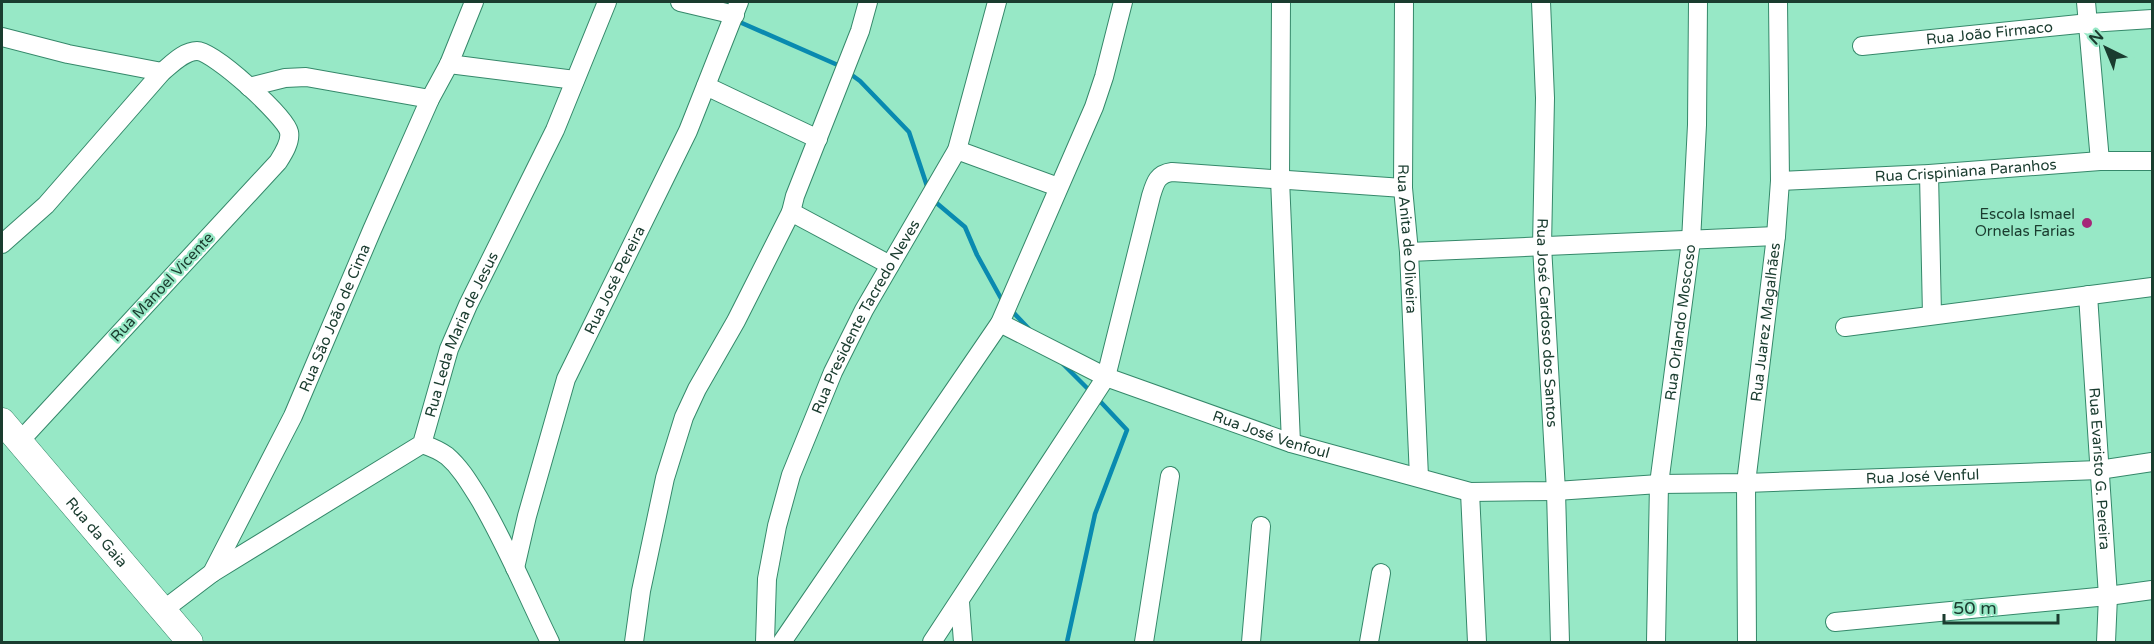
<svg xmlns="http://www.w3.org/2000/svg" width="2154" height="644" viewBox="0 0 2154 644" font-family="'Varela Round',sans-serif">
  <rect width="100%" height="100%" fill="#97e8c6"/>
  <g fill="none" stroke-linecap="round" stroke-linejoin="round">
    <g stroke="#098ab0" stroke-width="4.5">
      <path d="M735,20L840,66"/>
      <path d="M849,73L860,81L909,132L928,189"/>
      <path d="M933,200L965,227L977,255L1003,302"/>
      <path d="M1011,310L1030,330"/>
      <path d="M1063,364L1091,392"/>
      <path d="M1067,642L1095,514L1127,430L1097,398"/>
    </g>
    <defs>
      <g id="street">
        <path d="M680,2L735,15"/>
        <path d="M1281,2L1280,179L1291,443"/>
        <path id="s1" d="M1404,2L1403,188L1409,252L1419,477"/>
        <path id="s2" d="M1541,2L1545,98L1542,246L1556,491L1560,642"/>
        <path d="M2086,2L2100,161"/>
        <path d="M2,37L68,54L162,72"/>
        <path id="s3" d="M1862,46L2089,23L2152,19"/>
        <path d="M449,64L575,80"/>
        <path d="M706,86L818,139"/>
        <path d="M249,87L285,78L306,77L430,99"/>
        <path d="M957,150L1058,187"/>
        <path d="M1929,174L1932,315"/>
        <path id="s4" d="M1780,181L1929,174L2100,161H2152"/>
        <path d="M791,212L890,265"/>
        <path d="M2,244L46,205L162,72C172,64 184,51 197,51C214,51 286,117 289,132C291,142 283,154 278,162L20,441"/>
        <path d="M1409,252L1776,236"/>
        <path id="s5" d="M2088,295L2108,596L2106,642"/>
        <path id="s6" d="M1000,323L1106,377L1291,443L1470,492L1556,491L1659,484L1746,483L2099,470L2152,462"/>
        <path d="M1845,327L2152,287"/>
        <path d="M422,444C431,447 439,450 447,456C461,468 470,484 480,500C507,546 527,595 550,642"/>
        <path d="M1470,492L1477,642"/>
        <path id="s7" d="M515,568L527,516L566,379L688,131L739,2"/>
        <path id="s8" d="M212,573L422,444L449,349L468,305L555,130L607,2"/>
        <path d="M960,602L963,642"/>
        <path id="s9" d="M162,611L212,573L293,416L372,230L430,99L449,64L474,2"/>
        <path d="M1835,622L2108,596L2152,590"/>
        <path d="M634,642L641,591L665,478L684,417L697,389L736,321L791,212L795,196L860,31L868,2"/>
        <path id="s10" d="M765,642L767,579L777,526L791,475L833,372L864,310L957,150L997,2"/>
        <path d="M782,642L1000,323L1094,107L1104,77L1123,2"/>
        <path d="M932,642L1106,377L1151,196C1155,183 1157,174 1172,172L1403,188"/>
        <path d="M1144,642L1170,476"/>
        <path d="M1251,642L1261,526"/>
        <path d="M1369,642L1381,573"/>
        <path id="s11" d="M1656,642L1659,484L1691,241L1697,125L1698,2"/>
        <path id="s12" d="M1747,642L1746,483L1776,236L1780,181L1778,2"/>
      </g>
      <g id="secondary">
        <path id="s13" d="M2,421L190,642"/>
      </g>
    </defs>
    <use href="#street" stroke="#35886a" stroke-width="20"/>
    <use href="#secondary" stroke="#35886a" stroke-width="27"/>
    <use href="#street" stroke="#fff" stroke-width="18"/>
    <use href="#secondary" stroke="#fff" stroke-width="26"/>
  </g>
  <circle fill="#a52778" stroke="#97e8c6" stroke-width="2" cx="2087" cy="223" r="6"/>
  <g text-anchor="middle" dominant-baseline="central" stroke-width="4.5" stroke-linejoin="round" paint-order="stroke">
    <g font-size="15" fill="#1a3c2f" stroke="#97e8c6">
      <text stroke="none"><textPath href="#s3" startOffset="128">Rua João Firmaco</textPath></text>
      <text stroke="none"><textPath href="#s4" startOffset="186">Rua Crispiniana Paranhos</textPath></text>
      <text stroke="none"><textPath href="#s1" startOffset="237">Rua Anita de Oliveira</textPath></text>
      <text stroke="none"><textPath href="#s7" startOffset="306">Rua José Pereira</textPath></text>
      <text transform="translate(162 287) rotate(-47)">Rua Manoel Vicente</text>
      <text stroke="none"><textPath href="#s9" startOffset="346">Rua São João de Cima</textPath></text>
      <text stroke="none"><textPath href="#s10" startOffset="345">Rua Presidente Tacredo Neves</textPath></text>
      <text stroke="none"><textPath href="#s2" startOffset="321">Rua José Cardoso dos Santos</textPath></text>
      <text stroke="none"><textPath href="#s11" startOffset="321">Rua Orlando Moscoso</textPath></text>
      <text stroke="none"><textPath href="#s12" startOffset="321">Rua Juarez Magalhães</textPath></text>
      <text stroke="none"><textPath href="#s8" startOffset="363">Rua Leda Maria de Jesus</textPath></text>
      <text stroke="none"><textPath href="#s6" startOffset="294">Rua José Venfoul</textPath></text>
      <text stroke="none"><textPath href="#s5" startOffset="174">Rua Evaristo G. Pereira</textPath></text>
      <text stroke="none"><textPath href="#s6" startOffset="954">Rua José Venful</textPath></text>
      <text stroke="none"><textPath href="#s13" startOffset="146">Rua da Gaia</textPath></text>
    </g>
    <g font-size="15" fill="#1a3c2f" stroke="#97e8c6" text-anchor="end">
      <text x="2075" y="214">Escola Ismael<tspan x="2075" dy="17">Ornelas Farias</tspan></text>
    </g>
  </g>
  <rect width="2154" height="644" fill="none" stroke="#1a3c2f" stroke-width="6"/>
  <g transform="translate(2106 48) rotate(317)" stroke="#97e8c6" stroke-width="4.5" paint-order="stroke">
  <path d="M0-4.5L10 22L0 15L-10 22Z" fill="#1a3c2f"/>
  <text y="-9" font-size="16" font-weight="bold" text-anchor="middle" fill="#1a3c2f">N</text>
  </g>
  <path d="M1944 614v9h114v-9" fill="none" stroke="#1a3c2f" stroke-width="3"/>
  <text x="1953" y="614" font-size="18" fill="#1a3c2f" stroke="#97e8c6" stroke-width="4.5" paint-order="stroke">50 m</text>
</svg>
